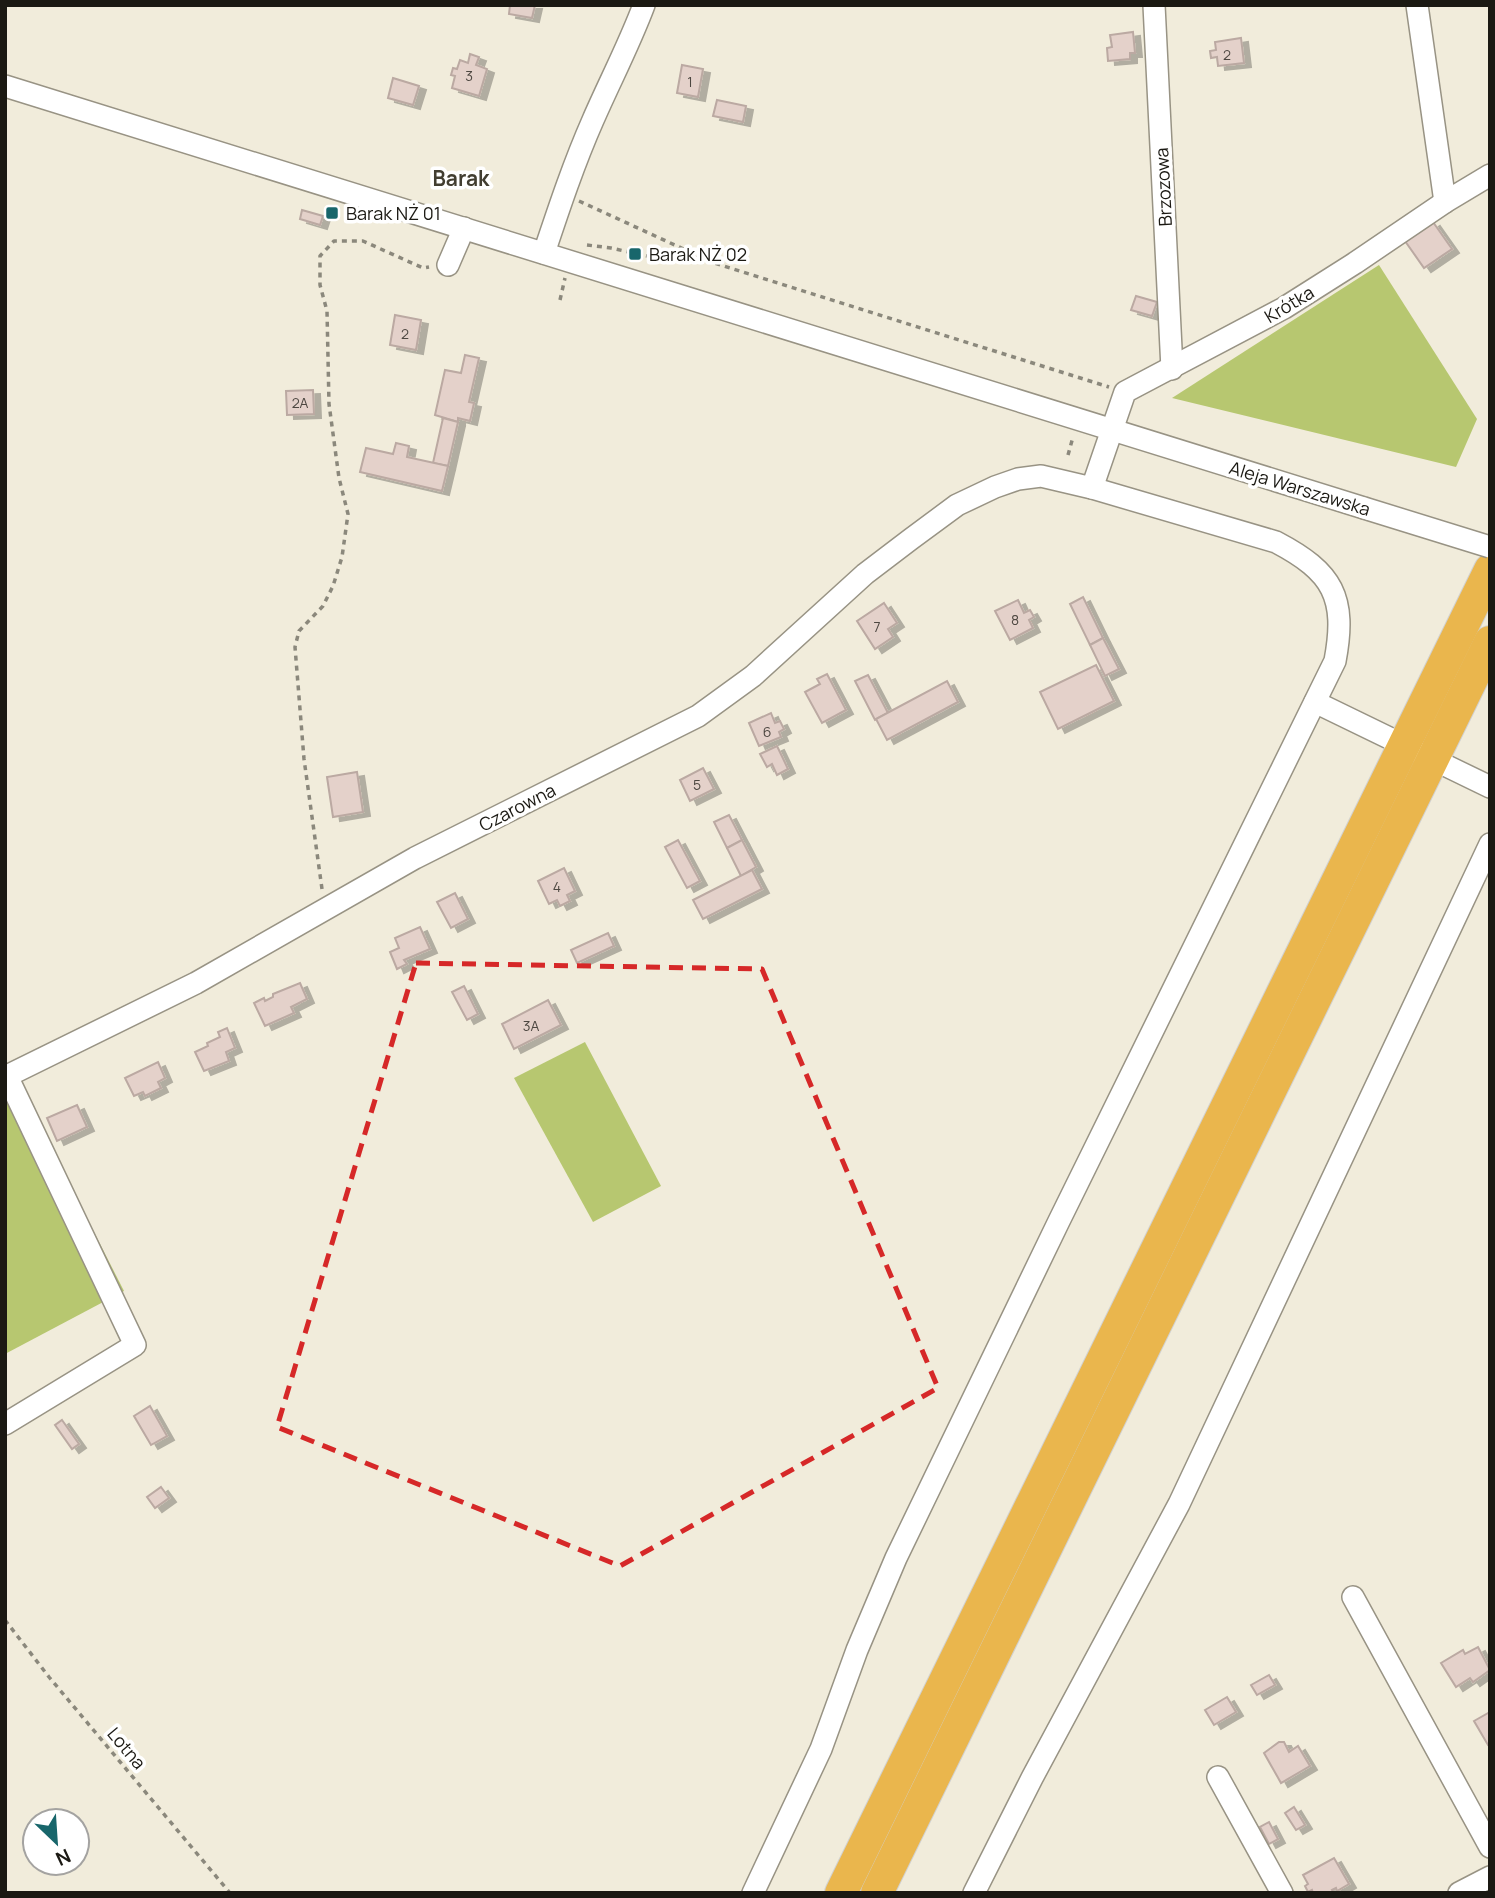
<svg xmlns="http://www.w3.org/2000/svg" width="1495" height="1898" viewBox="0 0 1495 1898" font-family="Manrope,sans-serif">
  <defs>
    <filter id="shadow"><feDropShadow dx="7" dy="4" stdDeviation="0" flood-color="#0004"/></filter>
  </defs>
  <rect width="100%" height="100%" fill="#f1ecdb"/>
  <g fill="#b7c770">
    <path d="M1379,265L1477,419L1456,467L1172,398Z"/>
    <path d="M585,1042L661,1186L593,1222L514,1078Z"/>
    <path d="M20,1087L124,1291L5,1354V1092Z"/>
  </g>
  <g fill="#e4d1ca" stroke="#bba9a2" stroke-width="2" filter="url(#shadow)">
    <path d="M510,5H535L532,18L509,14Z"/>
    <path d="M1133,32L1135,53H1130V59L1108,61L1107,48L1112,47L1110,35Z"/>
    <path d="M1241,38L1244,63L1218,66L1217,57L1211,58L1210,51L1216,50L1215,42Z"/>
    <path d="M470,54L479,57L476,65L487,69L479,96L452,88L455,76L451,75L453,68L457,69L460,60L468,63Z"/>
    <path d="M682,65L703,69L698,97L677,93Z"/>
    <path d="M393,78L419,86L413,105L388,98Z"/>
    <path d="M717,100L746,106L743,122L713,116Z"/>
    <path d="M302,210L323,216L320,225L300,219Z"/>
    <path d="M1433,222L1452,249L1424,268L1405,241Z"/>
    <path d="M1136,296L1157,302L1152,316L1131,310Z"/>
    <path d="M395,315L421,320L416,350L390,345Z"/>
    <path d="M465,355L479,358L469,402L474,403L470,421L458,418V422L435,415L445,370L461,373Z"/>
    <path d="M313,390L314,414L287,415L286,391Z"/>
    <path d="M443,418L458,422L448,466L433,463Z"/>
    <path d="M396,443L409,446L407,457L448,466L442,491L360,472L366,448L393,454Z"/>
    <path d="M1083,597L1103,638L1090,645L1070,604Z"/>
    <path d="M1018,600L1024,613L1030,610L1034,617L1029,620L1033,628L1010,640L995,611Z"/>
    <path d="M884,603L897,623L888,629L893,637L875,649L857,621Z"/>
    <path d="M1103,638L1119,669L1105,676L1090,645Z"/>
    <path d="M1096,665L1114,701L1058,729L1040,692Z"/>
    <path d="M827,674L846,710L822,723L805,692L820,684L817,679Z"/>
    <path d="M868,675L888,713L875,720L855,681Z"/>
    <path d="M947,681L958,702L887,740L876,719Z"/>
    <path d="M771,713L775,723L780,721L784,729L779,732L781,737L759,746L749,723Z"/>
    <path d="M777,746L788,769L777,775L772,764L767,767L760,754Z"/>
    <path d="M703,768L714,789L690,801L680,780Z"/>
    <path d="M357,772L363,812L333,817L327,777Z"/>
    <path d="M729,815L742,840L727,848L714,822Z"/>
    <path d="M678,840L700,881L687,888L665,847Z"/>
    <path d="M742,840L756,867L741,876L727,848Z"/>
    <path d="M564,868L575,891L567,895L570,901L560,906L557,900L549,904L538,881Z"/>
    <path d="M752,870L762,889L703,919L693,900Z"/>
    <path d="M455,893L468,919L451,928L437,902Z"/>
    <path d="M420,927L430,949L404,960L407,964L397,969L390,952L399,948L395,938Z"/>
    <path d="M608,933L614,946L577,963L571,950Z"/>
    <path d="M300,983L307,999L291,1007L294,1013L265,1026L254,1003L264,998L265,1001L273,997V994Z"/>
    <path d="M464,986L478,1014L467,1020L452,992Z"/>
    <path d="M548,1000L561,1025L514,1049L502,1024Z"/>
    <path d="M227,1028L235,1048L226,1052L229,1061L204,1071L195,1052L208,1046L207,1043L220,1037L218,1032Z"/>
    <path d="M158,1062L165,1078L158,1082L161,1088L145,1096L143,1092L134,1096L125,1078Z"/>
    <path d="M77,1105L87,1127L57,1141L47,1118Z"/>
    <path d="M150,1406L167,1436L151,1445L134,1416Z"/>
    <path d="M62,1420L79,1444L72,1449L55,1425Z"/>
    <path d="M161,1487L169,1498L155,1508L147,1497Z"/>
    <path d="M1478,1647L1490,1670L1473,1682L1470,1678L1456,1687L1441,1663L1463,1650L1465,1654Z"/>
    <path d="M1269,1675L1275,1685L1257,1695L1251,1685Z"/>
    <path d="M1227,1697L1236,1712L1214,1725L1205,1710Z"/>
    <path d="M1490,1712V1744L1488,1745L1474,1721Z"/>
    <path d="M1279,1742H1284L1289,1752L1298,1746L1310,1766L1281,1783L1264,1753Z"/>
    <path d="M1294,1807L1305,1825L1296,1830L1285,1813Z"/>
    <path d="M1269,1822L1278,1839L1269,1844L1260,1827Z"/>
    <path d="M1334,1858L1349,1884L1337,1891L1336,1888L1332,1890L1334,1893H1313L1312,1890L1308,1892L1305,1886L1308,1884L1303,1875Z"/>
  </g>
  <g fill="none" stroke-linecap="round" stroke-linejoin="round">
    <defs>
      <g id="minor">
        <path d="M1154,5L1172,369"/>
        <path d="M1417,5L1445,202"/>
        <path d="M5,86L1364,508"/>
        <path d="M544,253C559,208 574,163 593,120C610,81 629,45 644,5"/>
        <path d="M448,265L464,228"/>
        <path d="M1092,488L1125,392L1284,308L1355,263L1445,202L1490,175"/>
        <path d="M1315,702L1490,787"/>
        <path d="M5,1077L196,983L415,858L698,716L753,676L865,574L911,539L957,505L995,487L1018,479L1041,476L1092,488L1276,542C1333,572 1347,597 1335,661L1059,1221L896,1558L857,1650L821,1749L753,1893"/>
        <path d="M5,1424L135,1345L7,1076"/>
        <path d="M1353,1597L1490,1847"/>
        <path d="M1218,1777L1282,1893"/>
        <path d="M974,1893L1032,1778L1179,1504L1490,844"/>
        <path d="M1459,1893L1490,1877"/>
      </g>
      <g id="highway">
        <path d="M841,1893L1490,570"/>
        <path d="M877,1893L1490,642"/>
      </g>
    </defs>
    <use href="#minor" stroke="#989384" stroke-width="24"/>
    <use href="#highway" stroke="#d1d1d0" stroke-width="34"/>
    <g stroke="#8b887c" stroke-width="3.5" stroke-dasharray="5 5" stroke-linecap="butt">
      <path d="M579,201L714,263L1109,387"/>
      <path d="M587,245L611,248L647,256"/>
      <path d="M560,300L565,278"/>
      <path d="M1068,455L1073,437"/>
      <path d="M322,889L304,759L295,647L299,631L323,606L333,586L342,557L348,514L339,478L329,404L327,311L320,285V256L334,241H363L423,268L429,267"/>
      <path d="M5,1620L49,1677L230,1893"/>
    </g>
    <use href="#minor" stroke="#fff" stroke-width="21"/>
    <use href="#highway" stroke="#eab64d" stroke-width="32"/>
    <defs>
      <path id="minor-bridge" d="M1364,508L1490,547"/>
    </defs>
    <use href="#minor-bridge" stroke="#989384" stroke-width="24" stroke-linecap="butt"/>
    <use href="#minor-bridge" stroke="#fff" stroke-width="21"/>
  </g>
  <path fill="none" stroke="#d62828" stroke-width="5" stroke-dasharray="14 9" stroke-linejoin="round" d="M416,963L762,969L938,1388L620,1566L277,1427Z"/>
  <g fill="#18666b" stroke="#fff" stroke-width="2.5">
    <rect x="325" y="206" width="14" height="14" rx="3.5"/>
    <rect x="628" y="247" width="14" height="14" rx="3.5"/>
  </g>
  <g text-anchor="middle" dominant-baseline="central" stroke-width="7" stroke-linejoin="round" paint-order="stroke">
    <g font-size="14" fill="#4d4741">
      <text x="1227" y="54">2</text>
      <text x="469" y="75">3</text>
      <text x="690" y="81">1</text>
      <text x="405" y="333">2</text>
      <text x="300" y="402">2A</text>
      <text x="1015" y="619">8</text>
      <text x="877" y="626">7</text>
      <text x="767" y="731">6</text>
      <text x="697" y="784">5</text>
      <text x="557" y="886">4</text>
      <text x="531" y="1025">3A</text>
    </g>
    <g font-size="18" fill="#1b1913" stroke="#fff">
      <text transform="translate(1163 187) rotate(-93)">Brzozowa</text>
      <text transform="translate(1289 304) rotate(-31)">Krótka</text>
      <text transform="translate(1300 488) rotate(17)">Aleja Warszawska</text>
      <text transform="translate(517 807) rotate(-27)">Czarowna</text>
      <text transform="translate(127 1748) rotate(50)">Lotna</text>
    </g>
    <g font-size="18" fill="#1b1913" stroke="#fff" text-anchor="start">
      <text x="346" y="213">Barak NŻ 01</text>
      <text x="649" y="254">Barak NŻ 02</text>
    </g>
    <g font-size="21" font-weight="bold" fill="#423e31" stroke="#fff">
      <text x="461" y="178">Barak</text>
    </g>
  </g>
  <rect width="1495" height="1898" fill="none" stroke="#1b1913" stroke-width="14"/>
  <g transform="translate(56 1842) rotate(155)"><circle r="33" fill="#ffffff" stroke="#a4a3a1" stroke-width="2"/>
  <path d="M0-5L12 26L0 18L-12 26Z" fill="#18666b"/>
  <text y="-10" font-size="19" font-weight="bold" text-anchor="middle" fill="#1b1913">N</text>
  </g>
</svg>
